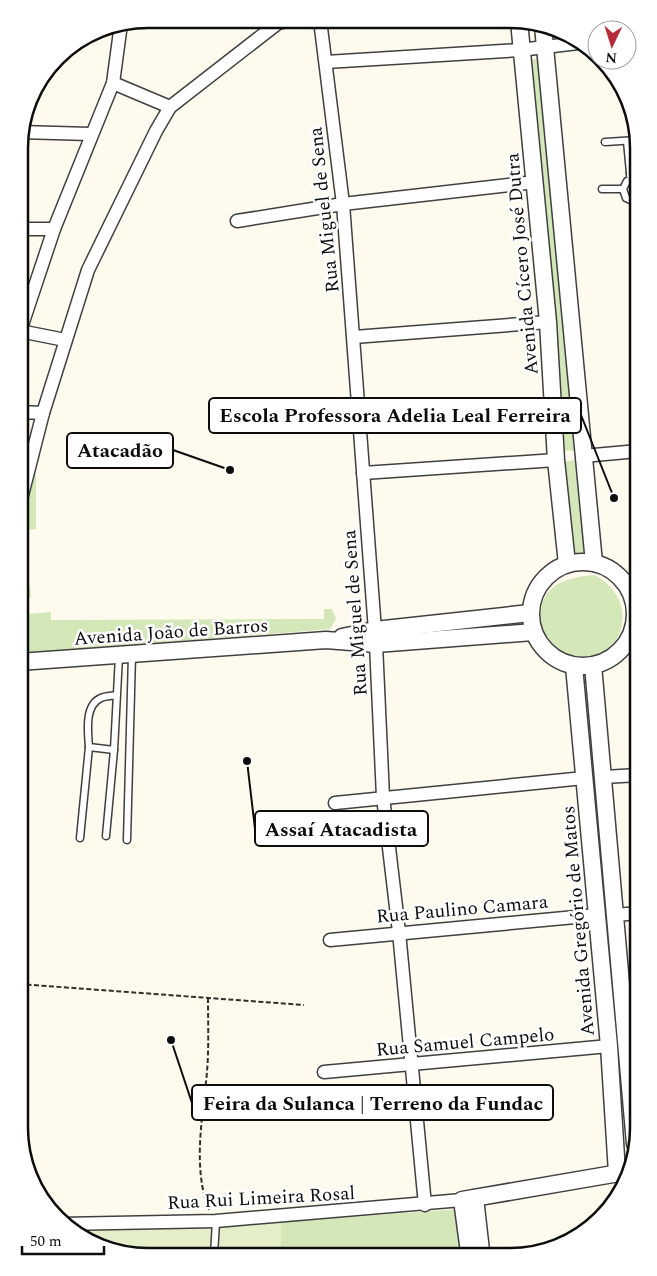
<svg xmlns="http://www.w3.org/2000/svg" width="657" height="1276" viewBox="0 0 657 1276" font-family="Spectral,serif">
	<rect width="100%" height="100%" fill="#fefaed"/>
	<!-- green -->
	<g fill="#d4e7b8">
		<path d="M 543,58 L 577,450 L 563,451 L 528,60 Z"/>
		<path d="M 579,459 L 588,558 L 572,559 L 564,462 Z"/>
		<path d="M 32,468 L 36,469 L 36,529 L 21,530 L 22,586 L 30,586 L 31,597 L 19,601 L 19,513 Z"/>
		<path d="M 595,575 C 651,607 612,678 564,656 C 553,651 546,642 543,630 C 533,591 559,577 595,575 Z"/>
		<path d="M 324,609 L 332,609 L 336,619 L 330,629 L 33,653 L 26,652 L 19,644 L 21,622 L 29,614 L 51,612 L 51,620 L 324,619 Z"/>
		<path d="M 461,1209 L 467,1252 L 281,1254 L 281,1222 Z"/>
	</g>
	<!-- pitch -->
	<path fill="#e4efca" d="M 281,1222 L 281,1254 L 131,1256 L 75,1231 Z"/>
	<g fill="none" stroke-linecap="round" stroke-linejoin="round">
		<defs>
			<g id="service">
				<path d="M 627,141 L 630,173"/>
				<path d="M 605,142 L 637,140"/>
				<path d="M 630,176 L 630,173 L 638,167"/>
				<path d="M 602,189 L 623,189"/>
				<path d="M 638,199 L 633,201 L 626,198 L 623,189 L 627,181 L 638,181"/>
				<path d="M 117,695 C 112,696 105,696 101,698 C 84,705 88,733 89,747 L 114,750 L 119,656"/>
				<path d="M 106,836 L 114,750"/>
				<path d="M 80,838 L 89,747"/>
				<path d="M 127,840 L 132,655"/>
				<path d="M 214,1255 L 216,1221"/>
			</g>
			<g id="minor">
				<path d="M 320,20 L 343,204 L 376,644 L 383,797 L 399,932 L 425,1205"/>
				<path d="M 326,62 L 520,50 L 578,43"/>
				<path d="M 113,83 L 170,107"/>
				<path d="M 20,132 L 90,134"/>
				<path d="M 237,221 L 343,204 L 535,182"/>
				<path d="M 20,229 L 54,229"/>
				<path d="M 20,331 L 54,229 L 113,83 L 121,24"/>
				<path d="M 20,331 L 65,340"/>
				<path d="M 354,337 L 548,322"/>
				<path d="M 20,412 L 43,413"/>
				<path d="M 583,456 L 638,451"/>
				<path d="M 363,473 L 556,460"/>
				<path d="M 19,507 L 43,413 L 88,270 L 156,131 L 170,107 L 278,23 L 293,20"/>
				<path d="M 604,777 L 638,775"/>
				<path d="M 335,803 L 584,778"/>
				<path d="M 616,915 L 638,913"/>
				<path d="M 330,940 L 597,915"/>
				<path d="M 628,1046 L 638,1044"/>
				<path d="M 324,1072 L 609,1046"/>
				<path d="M 62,1224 L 216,1221 L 462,1200"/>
			</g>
			<g id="tertiary">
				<path d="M 519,21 L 548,322 L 556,460 L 567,564"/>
				<path d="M 543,26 L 594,563"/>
				<circle cx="583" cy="614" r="52"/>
				<path d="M 342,637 L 375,630 L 530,613"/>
				<path d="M 19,662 L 326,640 L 376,644 L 533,632"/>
				<path d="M 593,665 L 635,1144"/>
				<path d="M 574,666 L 609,1046 L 617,1173"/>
				<path d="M 475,1198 L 481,1251"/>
				<path d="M 469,1252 L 462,1200 L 625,1172"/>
			</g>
		</defs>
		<!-- service casing -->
		<use href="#service" stroke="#404040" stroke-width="9"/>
		<!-- minor casing -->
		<use href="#minor" stroke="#404040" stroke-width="15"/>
		<!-- tertiary casing -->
		<use href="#tertiary" stroke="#404040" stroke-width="19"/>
		<!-- path -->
		<g stroke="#2f2f2f" stroke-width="2" stroke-dasharray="5 2.5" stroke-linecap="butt">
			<path d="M 19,984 L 304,1005"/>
			<path d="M 208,998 C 208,1023 209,1048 207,1072 C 203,1117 192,1167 209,1210"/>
		</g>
		<!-- service -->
		<use href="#service" stroke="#fff" stroke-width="6"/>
		<!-- minor -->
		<use href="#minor" stroke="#fff" stroke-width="12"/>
		<!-- tertiary -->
		<use href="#tertiary" stroke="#fff" stroke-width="16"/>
	</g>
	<g text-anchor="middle" stroke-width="5" stroke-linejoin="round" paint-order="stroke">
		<!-- street labels -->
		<g font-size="19" fill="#0d0d0d" stroke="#fff">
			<text transform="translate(323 210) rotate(-96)" y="7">Rua Miguel de Sena</text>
			<text transform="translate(521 264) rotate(-95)" y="7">Avenida Cícero José Dutra</text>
			<text transform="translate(354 613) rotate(-94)" y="7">Rua Miguel de Sena</text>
			<text transform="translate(171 631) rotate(-4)" y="7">Avenida João de Barros</text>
			<text transform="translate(462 908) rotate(-5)" y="7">Rua Paulino Camara</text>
			<text transform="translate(577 921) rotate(-95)" y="7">Avenida Gregório de Matos</text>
			<text transform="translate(465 1041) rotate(-5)" y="7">Rua Samuel Campelo</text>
			<text transform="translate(261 1197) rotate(-3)" y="7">Rua Rui Limeira Rosal</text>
		</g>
	</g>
	<!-- crop -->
	<path d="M0 0H657V1276H0ZM148 28H510A120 120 0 0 1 630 148V1128A120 120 0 0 1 510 1248H148A120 120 0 0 1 28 1128V148A120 120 0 0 1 148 28Z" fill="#fff" fill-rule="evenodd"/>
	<path fill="none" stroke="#0d0d0d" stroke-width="2.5" d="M148 28H510A120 120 0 0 1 630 148V1128A120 120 0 0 1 510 1248H148A120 120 0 0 1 28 1128V148A120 120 0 0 1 148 28Z"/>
	<!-- callouts -->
	<path fill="none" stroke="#0d0d0d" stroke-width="2" d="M614 498L581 415M230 470L173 450M247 761L255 829M171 1040L192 1103"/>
	<g fill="#0d0d0d" stroke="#fff" stroke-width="2">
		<circle cx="614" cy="498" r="5"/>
		<circle cx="230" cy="470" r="5"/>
		<circle cx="247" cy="761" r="5"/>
		<circle cx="171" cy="1040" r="5"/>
	</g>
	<g fill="#fff" stroke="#0d0d0d" stroke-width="2">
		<rect x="209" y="398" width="372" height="35" rx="5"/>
		<rect x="67" y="433" width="106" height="35" rx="5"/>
		<rect x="255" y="811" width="173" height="35" rx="5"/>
		<rect x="192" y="1085" width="361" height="35" rx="5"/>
	</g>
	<g font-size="20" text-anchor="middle" font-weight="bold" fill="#0d0d0d">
		<text x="395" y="422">Escola Professora Adelia Leal Ferreira</text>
		<text x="120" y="457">Atacadão</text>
		<text x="341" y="836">Assaí Atacadista</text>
		<text x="373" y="1110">Feira da Sulanca | Terreno da Fundac</text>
	</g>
	<!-- north arrow -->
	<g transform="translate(612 45) rotate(184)"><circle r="24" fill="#ffffff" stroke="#9e9e9e"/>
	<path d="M0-4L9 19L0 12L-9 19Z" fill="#b82a3a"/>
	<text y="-8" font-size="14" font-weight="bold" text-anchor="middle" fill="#0d0d0d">N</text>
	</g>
	<!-- scale -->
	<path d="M22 1246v8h82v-8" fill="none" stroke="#0d0d0d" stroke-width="2.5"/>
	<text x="30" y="1246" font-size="15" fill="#0d0d0d" stroke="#ffffff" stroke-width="4" paint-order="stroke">50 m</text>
</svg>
